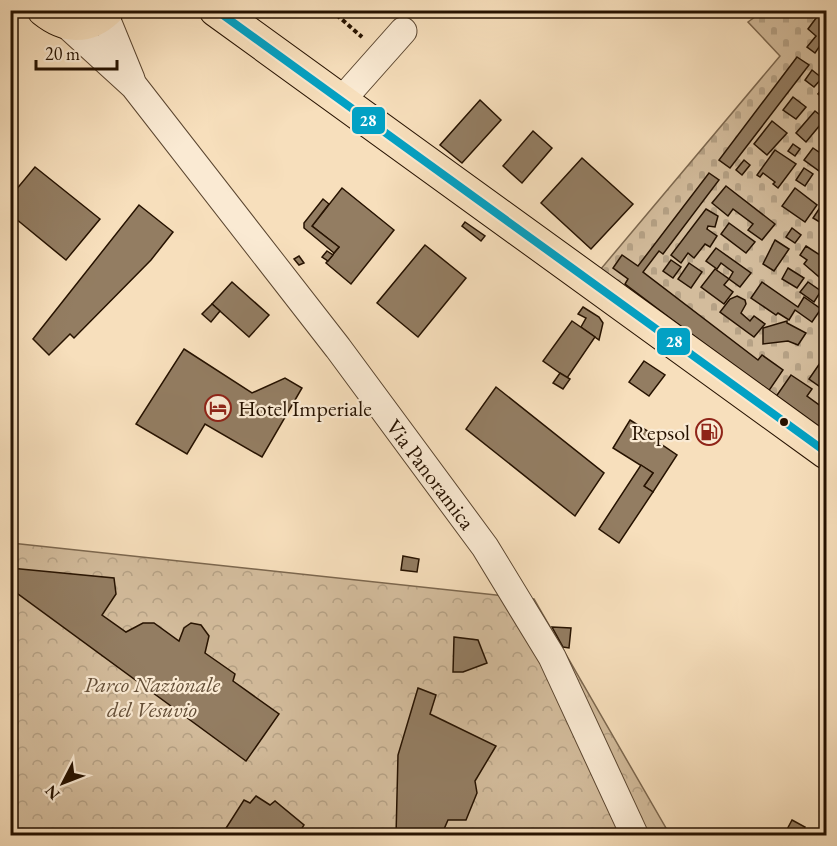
<svg xmlns="http://www.w3.org/2000/svg" width="837" height="846" viewBox="0 0 837 846" font-family="'EB Garamond',serif">
	<defs>
		<pattern id="cemetery-stones" width="16" height="16" patternUnits="userSpaceOnUse" patternTransform="scale(1.5)"><rect width="16" height="16" fill="#d3bc9c"/><path d="M2 7V4a2 2 0 0 1 4 0v3zM10 15v-3a2 2 0 0 1 4 0v3z" fill="#b5a185"/></pattern>
		<pattern id="park-crowns" width="20" height="18" patternUnits="userSpaceOnUse" patternTransform="scale(1.5)"><rect width="20" height="18" fill="#d3bc9c"/><path d="M2 6a3 3 0 1 1 6 0M12 15a3 3 0 1 1 6 0" fill="none" stroke="#b5a185"/></pattern>
	</defs>
	<rect width="100%" height="100%" fill="#f7dfbc"/>
	<filter id="stains"><feTurbulence type="fractalNoise" baseFrequency=".00333" numOctaves="4"/><feColorMatrix values="0 0 0 0 .2 0 0 0 0 .09 0 0 0 0 .02 0 0 0 .5 -.17"/></filter>
	<radialGradient id="worn" r=".72"><stop offset=".6" stop-color="#630" stop-opacity="0"/><stop offset="1" stop-color="#630" stop-opacity=".3"/></radialGradient>
	<!-- cemetery -->
	<path fill="url(#cemetery-stones)" stroke="#7c674e" stroke-width="1.5" d="M 763,11 L 826,11 L 826,432 L 600,270 L 780,56 L 748,22 Z"/>
	<!-- park -->
	<path fill="url(#park-crowns)" stroke="#7c674e" stroke-width="1.5" d="M 11,543 L 534,599 L 670,835 L 11,836 Z"/>
	<!-- building -->
	<g fill="#937d62" stroke="#261200" stroke-width="1.5">
		<path d="M 822,10 L 826,10 L 826,37 L 815,53 L 807,47 L 816,36 L 808,29 Z"/>
		<path d="M 797,57 L 809,65 L 730,168 L 719,160 Z"/>
		<path d="M 812,70 L 822,78 L 814,87 L 805,80 Z"/>
		<path d="M 826,84 L 826,101 L 818,94 Z"/>
		<path d="M 793,97 L 806,107 L 796,119 L 783,110 Z"/>
		<path d="M 480,100 L 501,120 L 462,163 L 440,145 Z"/>
		<path d="M 815,111 L 825,119 L 806,142 L 796,133 Z"/>
		<path d="M 772,121 L 787,133 L 767,155 L 754,144 Z"/>
		<path d="M 533,131 L 552,148 L 522,183 L 503,166 Z"/>
		<path d="M 793,144 L 800,149 L 795,156 L 788,151 Z"/>
		<path d="M 813,148 L 826,157 L 826,176 L 804,160 Z"/>
		<path d="M 775,150 L 796,164 L 778,188 L 773,184 L 775,182 L 763,173 L 760,177 L 757,175 Z"/>
		<path d="M 582,158 L 633,204 L 591,249 L 541,203 Z"/>
		<path d="M 744,160 L 750,165 L 742,175 L 736,170 Z"/>
		<path d="M 35,167 L 100,219 L 66,260 L 10,214 L 10,197 Z"/>
		<path d="M 804,168 L 813,174 L 805,186 L 796,180 Z"/>
		<path d="M 709,173 L 719,180 L 663,254 L 659,251 L 643,272 L 758,360 L 762,355 L 783,370 L 768,392 L 625,284 L 628,279 L 613,268 L 622,255 L 638,266 Z"/>
		<path d="M 726,186 L 775,224 L 762,240 L 748,230 L 753,224 L 733,209 L 728,216 L 712,203 Z"/>
		<path d="M 342,188 L 394,230 L 351,284 L 326,263 L 339,247 L 312,226 Z"/>
		<path d="M 795,188 L 817,205 L 805,222 L 782,206 Z"/>
		<path d="M 323,199 L 329,204 L 312,226 L 339,247 L 334,253 L 304,228 L 304,223 Z"/>
		<path d="M 823,203 L 826,205 L 826,226 L 813,218 Z"/>
		<path d="M 139,205 L 173,232 L 151,260 L 74,338 L 70,334 L 49,355 L 33,339 Z"/>
		<path d="M 706,209 L 718,216 L 715,227 L 708,226 L 707,229 L 717,236 L 710,247 L 705,244 L 694,258 L 688,253 L 681,263 L 671,255 Z"/>
		<path d="M 465,222 L 485,236 L 481,241 L 462,226 Z"/>
		<path d="M 729,223 L 755,242 L 746,253 L 721,234 Z"/>
		<path d="M 792,228 L 801,235 L 795,243 L 786,237 Z"/>
		<path d="M 775,240 L 789,249 L 774,271 L 763,264 Z"/>
		<path d="M 425,245 L 466,278 L 418,337 L 377,303 Z"/>
		<path d="M 806,246 L 826,259 L 826,291 L 823,289 L 826,283 L 804,264 L 807,260 L 800,255 Z"/>
		<path d="M 716,248 L 751,273 L 740,287 L 729,279 L 733,272 L 721,263 L 717,269 L 706,261 Z"/>
		<path d="M 327,251 L 333,255 L 328,261 L 322,257 Z"/>
		<path d="M 299,256 L 304,263 L 299,265 L 294,259 Z"/>
		<path d="M 671,260 L 681,267 L 673,278 L 663,271 Z"/>
		<path d="M 689,263 L 702,272 L 691,288 L 678,279 Z"/>
		<path d="M 788,268 L 804,278 L 797,288 L 782,279 Z"/>
		<path d="M 715,269 L 729,279 L 724,285 L 733,292 L 724,304 L 701,287 Z"/>
		<path d="M 232,282 L 269,315 L 249,337 L 212,304 Z"/>
		<path d="M 762,282 L 798,307 L 804,297 L 821,309 L 812,322 L 795,310 L 789,320 L 778,313 L 776,315 L 751,298 Z"/>
		<path d="M 808,282 L 821,291 L 814,302 L 800,292 Z"/>
		<path d="M 737,296 L 745,300 L 746,304 L 741,313 L 750,321 L 754,316 L 765,324 L 754,337 L 720,312 L 730,299 Z"/>
		<path d="M 212,304 L 220,311 L 211,322 L 202,314 Z"/>
		<path d="M 583,307 L 599,317 L 603,323 L 599,340 L 581,327 L 586,318 L 578,314 Z"/>
		<path d="M 572,321 L 595,337 L 567,378 L 543,361 Z"/>
		<path d="M 787,321 L 787,323 L 806,333 L 798,345 L 788,341 L 763,344 L 763,328 Z"/>
		<path d="M 184,349 L 252,393 L 285,378 L 302,388 L 262,457 L 205,424 L 187,454 L 136,424 Z"/>
		<path d="M 644,361 L 665,375 L 649,396 L 629,382 Z"/>
		<path d="M 820,363 L 826,367 L 826,391 L 809,379 Z"/>
		<path d="M 560,373 L 570,379 L 563,389 L 553,383 Z"/>
		<path d="M 791,375 L 812,389 L 807,396 L 826,410 L 826,432 L 775,398 Z"/>
		<path d="M 496,387 L 604,473 L 575,516 L 466,429 Z"/>
		<path d="M 630,420 L 660,439 L 658,442 L 677,455 L 653,492 L 644,486 L 653,473 L 613,448 Z"/>
		<path d="M 641,465 L 653,473 L 644,486 L 653,492 L 619,543 L 599,529 Z"/>
		<path d="M 403,556 L 419,559 L 417,572 L 401,570 Z"/>
		<path d="M 10,568 L 114,578 L 116,594 L 102,615 L 126,632 L 143,623 L 154,623 L 179,641 L 184,628 L 191,623 L 201,625 L 209,636 L 205,653 L 235,674 L 233,681 L 279,714 L 246,761 L 10,588 Z"/>
		<path d="M 552,627 L 571,628 L 569,648 L 563,647 Z"/>
		<path d="M 454,637 L 478,640 L 487,663 L 463,672 L 453,672 Z"/>
		<path d="M 418,688 L 436,695 L 430,714 L 496,746 L 475,781 L 477,793 L 466,820 L 448,820 L 441,836 L 396,836 L 398,755 Z"/>
		<path d="M 256,796 L 270,805 L 275,801 L 304,825 L 297,836 L 221,836 L 244,800 L 250,803 Z"/>
		<path d="M 792,820 L 805,827 L 800,836 L 784,835 Z"/>
	</g>
	<g fill="none" stroke-linecap="round" stroke-linejoin="round">
		<defs>
			<g id="minor">
				<path d="M 104,13 L 131,79"/>
				<path d="M 65,23 L 134,86 L 338,348 L 485,547 L 552,657 L 635,836"/>
				<path d="M 340,102 L 403,31"/>
			</g>
			<g id="major">
				<path d="M 44,10 C 65,27 87,29 107,10"/>
				<path d="M 216,10 L 826,452"/>
			</g>
		</defs>
		<!-- minor casing -->
		<use href="#minor" stroke="#5a452f" stroke-width="29"/>
		<!-- major casing -->
		<use href="#major" stroke="#261200" stroke-width="35"/>
		<!-- path -->
		<path stroke="#261200" stroke-width="4" stroke-dasharray="4.5 3" stroke-linecap="butt" d="M 331,10 L 362,37"/>
		<!-- minor -->
		<use href="#minor" stroke="#faead3" stroke-width="27"/>
		<!-- major -->
		<use href="#major" stroke="#f7dfbc" stroke-width="33"/>
		<defs>
			<path id="bus-1" d="M 216,10 L 826,452"/>
		</defs>
		<!-- bus-1 casing -->
		<use href="#bus-1" stroke="#faead3" stroke-width="12"/>
		<!-- bus-1 -->
		<use href="#bus-1" stroke="#02a1c4" stroke-width="8"/>
	</g>
	<!-- icons -->
	<defs>
		<symbol id="hotel-ring" viewBox="-11 -11 22 22"><circle r="9.5" fill="#faead3" stroke="#8f2418" stroke-width="1.5"/><path d="M-6-4.5h1.5V1H6V5H4.5V3h-9V5H-6ZM-4 0a1.8 1.8 0 1 1 3.6 0ZM.5 0V-2.5h3Q6-2.5 6 0Z" fill="#8f2418"/></symbol>
		<symbol id="fuel-ring" viewBox="-11 -11 22 22"><circle r="9.5" fill="#faead3" stroke="#8f2418" stroke-width="1.5"/><path d="M-5.5-6h7V0h2V4h1.3V-2.5L3-4.5l.8-.8L6-3V5H2.5V1h-1V6h-7ZM-4.2-4.7v3.2H.2V-4.7Z" fill="#8f2418"/></symbol>
	</defs>
	<g fill-rule="evenodd">
		<use href="#hotel-ring" x="203" y="393" width="30" height="30"/>
		<use href="#fuel-ring" x="694" y="417" width="30" height="30"/>
	</g>
	<!-- markers -->
	<circle fill="#261200" stroke="#faead3" stroke-width="2" cx="784" cy="422" r="5"/>
	<g text-anchor="middle" stroke-width="4.5" stroke-linejoin="round" paint-order="stroke">
		<!-- poi labels -->
		<g font-size="22" fill="#261200" stroke="#faead3" text-anchor="start">
			<text x="238" y="416">Hotel Imperiale</text>
			<text x="690" y="440" text-anchor="end">Repsol</text>
		</g>
		<!-- street labels -->
		<g font-size="22" fill="#261200" stroke="#faead3">
			<text transform="translate(431 474) rotate(53)" y="8">Via Panoramica</text>
		</g>
		<!-- park labels -->
		<g font-size="22" font-style="italic" fill="#634e37" stroke="#faead3">
			<text x="152" y="692">Parco Nazionale<tspan x="152" dy="25">del Vesuvio</tspan></text>
		</g>
	</g>
	<g stroke="#faead3" stroke-width="2">
		<rect x="351" y="106" width="35" height="29" rx="6" fill="#02a1c4"/>
		<rect x="656" y="327" width="35" height="29" rx="6" fill="#02a1c4"/>
	</g>
	<g font-size="16" text-anchor="middle" font-weight="bold" fill="#fff">
		<text x="368" y="126">28</text>
		<text x="674" y="347">28</text>
	</g>
	<!-- margin -->
	<rect width="837" height="846" fill="none" stroke="#f7dfbc" stroke-width="36"/>
	<rect x="12" y="12" width="813" height="822" fill="none" stroke="#261200" stroke-width="3"/>
	<rect x="18" y="18" width="801" height="810" fill="none" stroke="#261200" stroke-width="1.5"/>
	<!-- north arrow -->
	<g transform="translate(63 783) rotate(228)" stroke="#faead3" stroke-width="4.5" paint-order="stroke">
	<path d="M0-4.5L10 22L0 15L-10 22Z" fill="#261200"/>
	<text y="-9" font-size="16" font-weight="bold" text-anchor="middle" fill="#261200">N</text>
	</g>
	<!-- scale -->
	<path d="M36 60v9h81v-9" fill="none" stroke="#261200" stroke-width="3"/>
	<text x="45" y="60" font-size="18" fill="#261200" stroke="#faead3" stroke-width="4.5" paint-order="stroke">20 m</text>
	<rect width="100%" height="100%" filter="url(#stains)"/>
	<rect width="100%" height="100%" fill="url(#worn)"/>
</svg>
